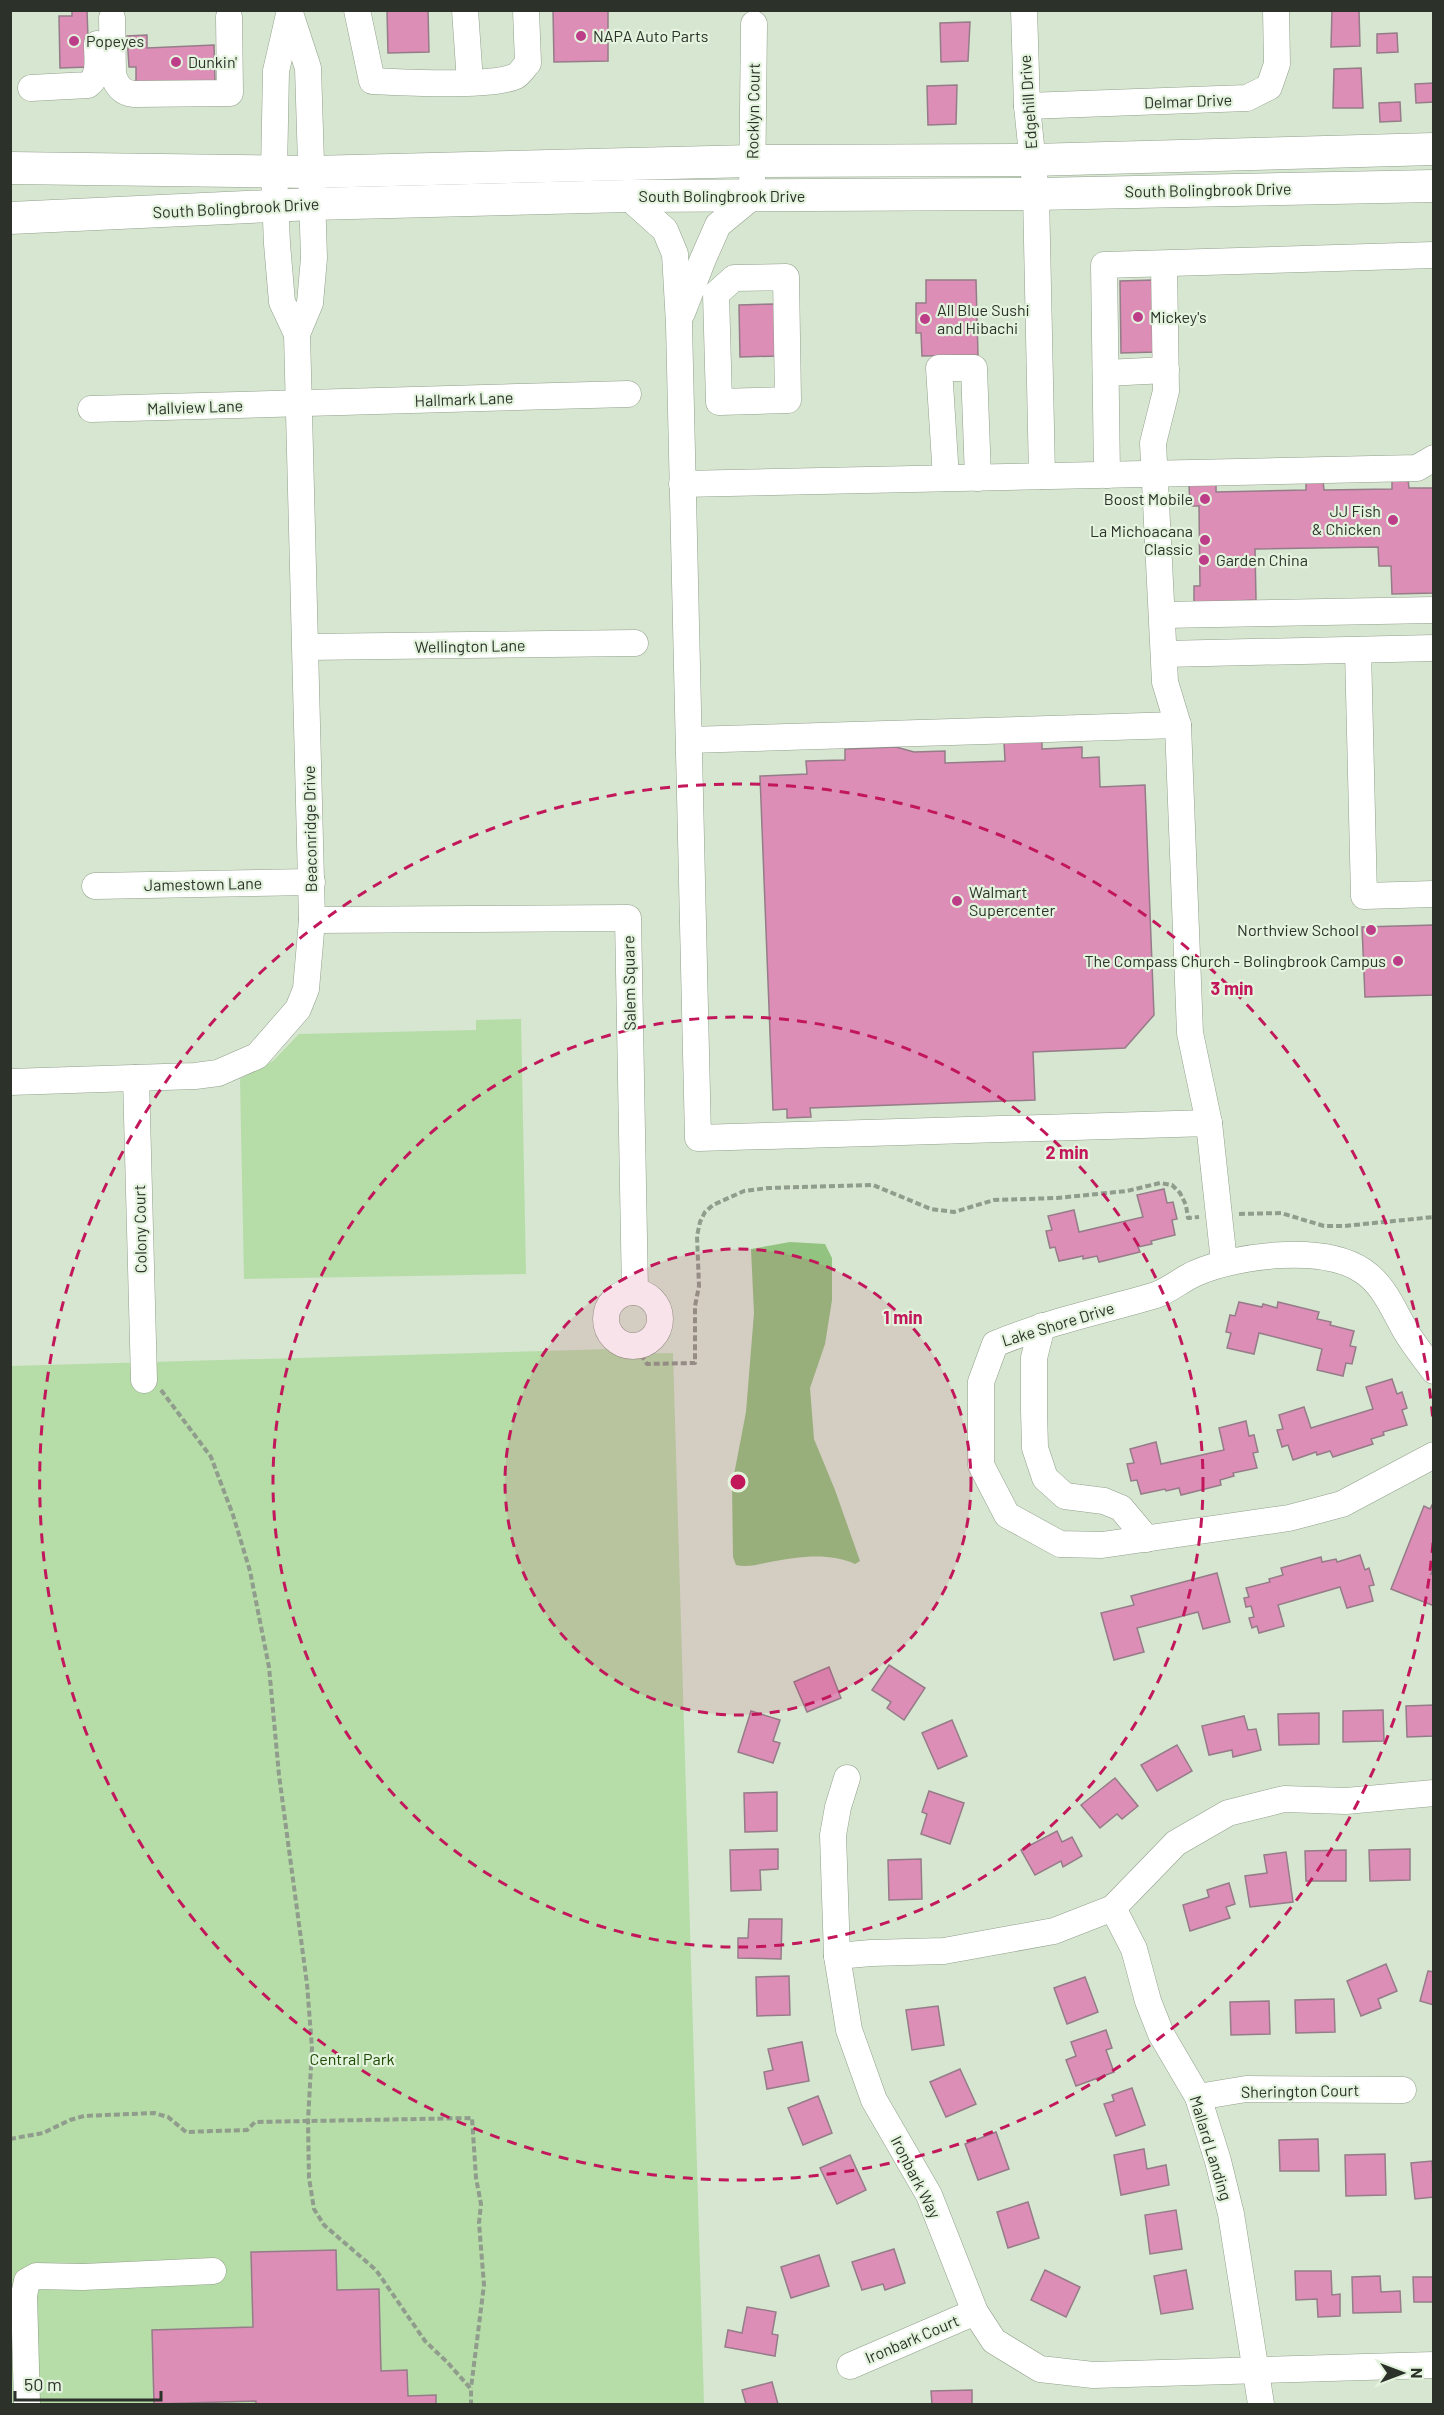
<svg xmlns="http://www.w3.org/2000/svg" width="1444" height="2415" viewBox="0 0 1444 2415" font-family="Barlow,sans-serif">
	<rect width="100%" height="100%" fill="#d6e6d0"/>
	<!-- green -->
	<g fill="#b6dca8">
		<path d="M 521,1019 L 526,1274 L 244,1279 L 240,1079 L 273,1061 L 299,1034 L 476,1030 L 476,1020 Z"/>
		<path d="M 612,1349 L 621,1354 L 673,1353 L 704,2404 L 11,2404 L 11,1366 Z"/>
	</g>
	<!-- water -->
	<path fill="#92c380" d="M 790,1242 L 825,1244 L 832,1258 L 832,1300 L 825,1344 L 810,1388 L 814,1439 L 835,1490 L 860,1561 L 855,1564 C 829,1552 797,1557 770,1562 C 759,1564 747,1568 736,1565 L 733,1557 L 732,1485 L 746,1412 L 754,1313 L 751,1249 Z"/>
	<!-- building -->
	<g fill="#dc8eb6" stroke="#957c88" stroke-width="1.5">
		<path d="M 72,10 L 87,10 L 89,67 L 60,68 L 59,16 L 72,16 Z"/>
		<path d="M 387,10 L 428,10 L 429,52 L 388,53 Z"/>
		<path d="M 553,10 L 608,10 L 608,61 L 554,62 Z"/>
		<path d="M 1332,10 L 1359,10 L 1360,46 L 1331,47 Z"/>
		<path d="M 970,22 L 968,61 L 941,62 L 940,23 Z"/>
		<path d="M 1397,33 L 1398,52 L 1377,53 L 1377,34 Z"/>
		<path d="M 147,35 L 147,48 L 214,45 L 215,82 L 136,84 L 136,67 L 129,67 L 127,36 Z"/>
		<path d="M 1361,68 L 1363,108 L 1333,108 L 1334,69 Z"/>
		<path d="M 1434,83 L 1434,102 L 1416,103 L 1415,84 Z"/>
		<path d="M 957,85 L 956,124 L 928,125 L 927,86 Z"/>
		<path d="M 1400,102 L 1401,121 L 1380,122 L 1379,103 Z"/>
		<path d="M 926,280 L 976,280 L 978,355 L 922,356 L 921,333 L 916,333 L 916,303 L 926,303 Z"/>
		<path d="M 1154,280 L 1156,352 L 1121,353 L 1120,281 Z"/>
		<path d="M 775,304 L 776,356 L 740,357 L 739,305 Z"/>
		<path d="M 1392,479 L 1408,479 L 1409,488 L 1434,488 L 1434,593 L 1392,594 L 1391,566 L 1379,566 L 1378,547 L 1255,549 L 1256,600 L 1194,603 L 1194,586 L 1200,586 L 1199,506 L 1190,506 L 1189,484 L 1216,483 L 1216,492 L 1306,490 L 1306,481 L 1323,481 L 1324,490 L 1392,489 Z"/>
		<path d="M 1042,739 L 1042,749 L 1082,747 L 1082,758 L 1099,757 L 1100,787 L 1145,785 L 1154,1015 L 1125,1048 L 1033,1052 L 1035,1100 L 810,1108 L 811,1117 L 787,1118 L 787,1109 L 773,1110 L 760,776 L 807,774 L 806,761 L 845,760 L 845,749 L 896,747 L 914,752 L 945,751 L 945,763 L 1005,761 L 1004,741 Z"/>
		<path d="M 1434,925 L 1434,995 L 1365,997 L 1362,927 Z"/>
		<path d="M 1164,1189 L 1167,1203 L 1173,1202 L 1177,1219 L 1172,1220 L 1175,1235 L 1151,1241 L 1152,1244 L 1138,1247 L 1140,1252 L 1099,1262 L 1097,1256 L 1083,1259 L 1083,1256 L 1059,1261 L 1055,1247 L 1050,1248 L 1046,1231 L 1052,1230 L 1048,1216 L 1074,1210 L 1079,1232 L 1143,1217 L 1137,1195 Z"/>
		<path d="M 1239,1302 L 1262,1307 L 1263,1304 L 1277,1308 L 1278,1302 L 1319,1312 L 1317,1319 L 1331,1322 L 1330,1325 L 1354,1331 L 1350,1346 L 1356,1347 L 1352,1364 L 1346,1363 L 1343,1376 L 1317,1370 L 1322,1349 L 1259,1333 L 1254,1354 L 1227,1348 L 1231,1333 L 1226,1332 L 1230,1315 L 1235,1316 Z"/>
		<path d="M 1392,1379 L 1397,1394 L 1402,1392 L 1407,1408 L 1402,1410 L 1407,1425 L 1383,1432 L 1384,1435 L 1371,1439 L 1373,1444 L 1333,1457 L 1330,1451 L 1317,1455 L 1316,1452 L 1293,1460 L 1288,1445 L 1282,1447 L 1277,1430 L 1283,1429 L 1279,1415 L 1304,1407 L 1311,1428 L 1373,1409 L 1366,1387 Z"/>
		<path d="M 1246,1421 L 1249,1436 L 1254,1435 L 1258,1452 L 1253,1453 L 1257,1468 L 1233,1473 L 1234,1476 L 1220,1480 L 1221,1485 L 1181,1495 L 1179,1488 L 1166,1491 L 1165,1489 L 1141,1494 L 1137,1480 L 1131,1481 L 1127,1464 L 1134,1463 L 1130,1449 L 1156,1442 L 1161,1464 L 1224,1450 L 1219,1428 Z"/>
		<path d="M 1434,1501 L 1434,1568 L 1431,1574 L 1434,1574 L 1434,1606 L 1391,1589 L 1424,1506 L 1430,1509 Z"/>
		<path d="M 1360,1555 L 1365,1570 L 1369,1568 L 1374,1585 L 1369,1586 L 1373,1601 L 1347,1608 L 1340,1587 L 1278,1605 L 1284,1626 L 1259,1633 L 1257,1626 L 1252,1628 L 1249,1618 L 1254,1617 L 1251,1606 L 1246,1607 L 1244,1598 L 1249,1597 L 1246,1588 L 1270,1582 L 1269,1579 L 1283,1575 L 1281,1568 L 1321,1557 L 1322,1562 L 1336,1559 L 1337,1562 Z"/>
		<path d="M 1217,1573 L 1230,1622 L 1203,1629 L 1198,1612 L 1137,1628 L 1144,1652 L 1114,1660 L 1101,1613 L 1134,1605 L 1131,1596 Z"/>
		<path d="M 889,1665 L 925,1688 L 904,1720 L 887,1708 L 891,1702 L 872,1690 Z"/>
		<path d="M 829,1667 L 841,1698 L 807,1712 L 794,1682 Z"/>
		<path d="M 1434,1705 L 1434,1736 L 1407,1737 L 1406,1706 Z"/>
		<path d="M 1383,1710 L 1384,1741 L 1343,1742 L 1343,1711 Z"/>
		<path d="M 751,1711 L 780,1720 L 773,1741 L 780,1743 L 773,1763 L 738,1752 Z"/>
		<path d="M 1319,1713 L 1319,1744 L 1279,1745 L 1278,1714 Z"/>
		<path d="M 1244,1716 L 1248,1730 L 1256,1729 L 1261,1750 L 1233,1757 L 1232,1750 L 1209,1755 L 1202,1726 Z"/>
		<path d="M 952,1720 L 967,1756 L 938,1769 L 922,1733 Z"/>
		<path d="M 1177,1745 L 1192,1771 L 1157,1791 L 1141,1765 Z"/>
		<path d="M 1115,1778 L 1138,1806 L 1122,1819 L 1117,1814 L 1100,1828 L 1081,1805 Z"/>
		<path d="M 929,1791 L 964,1803 L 950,1844 L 921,1834 L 927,1814 L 922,1812 Z"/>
		<path d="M 777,1792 L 777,1831 L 745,1832 L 744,1793 Z"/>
		<path d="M 1057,1831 L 1062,1842 L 1072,1837 L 1082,1856 L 1063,1867 L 1061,1861 L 1035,1875 L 1021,1850 Z"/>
		<path d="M 778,1849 L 778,1869 L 760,1870 L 761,1890 L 731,1891 L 730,1850 Z"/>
		<path d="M 1410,1849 L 1410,1880 L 1370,1881 L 1369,1850 Z"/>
		<path d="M 1346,1850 L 1346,1881 L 1306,1881 L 1305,1851 Z"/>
		<path d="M 1286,1852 L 1293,1902 L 1250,1907 L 1245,1876 L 1267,1873 L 1264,1855 Z"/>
		<path d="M 921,1859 L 922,1899 L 889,1900 L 888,1860 Z"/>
		<path d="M 1229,1883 L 1235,1904 L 1226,1907 L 1230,1918 L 1190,1931 L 1183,1905 L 1209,1897 L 1207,1890 Z"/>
		<path d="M 749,1919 L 782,1919 L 781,1959 L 738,1958 L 738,1938 L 748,1938 Z"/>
		<path d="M 1386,1964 L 1397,1991 L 1378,1999 L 1381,2008 L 1361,2016 L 1347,1981 Z"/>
		<path d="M 1428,1971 L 1434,1972 L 1434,2005 L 1420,2001 Z"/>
		<path d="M 789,1976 L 790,2015 L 757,2016 L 756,1977 Z"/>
		<path d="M 1085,1977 L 1098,2012 L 1067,2024 L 1054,1988 Z"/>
		<path d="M 1334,1999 L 1335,2032 L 1296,2033 L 1295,2000 Z"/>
		<path d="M 1269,2001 L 1270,2034 L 1231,2035 L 1230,2002 Z"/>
		<path d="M 938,2006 L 944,2045 L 912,2050 L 906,2010 Z"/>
		<path d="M 1106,2030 L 1112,2048 L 1106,2050 L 1114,2072 L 1076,2086 L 1066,2060 L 1076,2056 L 1071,2042 Z"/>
		<path d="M 802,2042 L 809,2081 L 767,2089 L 764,2072 L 773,2070 L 768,2049 Z"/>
		<path d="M 960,2069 L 976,2104 L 946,2117 L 930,2082 Z"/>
		<path d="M 1132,2088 L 1145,2125 L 1116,2136 L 1104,2104 L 1114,2101 L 1112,2095 Z"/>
		<path d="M 818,2096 L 832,2133 L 803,2145 L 788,2108 Z"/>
		<path d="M 996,2132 L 1009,2169 L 978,2180 L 965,2144 Z"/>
		<path d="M 1318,2139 L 1319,2171 L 1280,2171 L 1279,2140 Z"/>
		<path d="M 1144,2149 L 1147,2169 L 1166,2165 L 1169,2185 L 1121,2195 L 1114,2155 Z"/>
		<path d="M 1385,2154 L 1386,2195 L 1346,2196 L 1345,2155 Z"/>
		<path d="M 850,2155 L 866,2190 L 837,2204 L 820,2168 Z"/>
		<path d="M 1432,2161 L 1434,2197 L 1415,2199 L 1411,2163 Z"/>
		<path d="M 1028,2202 L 1039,2238 L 1008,2248 L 997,2212 Z"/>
		<path d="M 1176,2210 L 1182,2249 L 1150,2254 L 1145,2215 Z"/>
		<path d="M 894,2249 L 905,2283 L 885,2290 L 883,2284 L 862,2290 L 852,2262 Z"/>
		<path d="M 336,2250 L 337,2290 L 379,2289 L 381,2371 L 407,2370 L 408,2396 L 436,2395 L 436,2404 L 256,2404 L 256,2401 L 154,2404 L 152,2330 L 253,2327 L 251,2252 Z"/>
		<path d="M 819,2255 L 829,2286 L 791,2298 L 781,2267 Z"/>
		<path d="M 1045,2270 L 1080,2287 L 1066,2317 L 1031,2300 Z"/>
		<path d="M 1186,2270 L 1193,2309 L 1161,2314 L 1154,2276 Z"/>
		<path d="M 1295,2271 L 1331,2271 L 1332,2295 L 1340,2294 L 1340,2316 L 1318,2317 L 1317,2299 L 1296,2300 Z"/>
		<path d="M 1380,2276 L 1381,2292 L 1400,2291 L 1401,2312 L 1353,2313 L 1352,2277 Z"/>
		<path d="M 1413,2277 L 1434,2277 L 1434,2302 L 1414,2302 Z"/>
		<path d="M 747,2307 L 776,2312 L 772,2334 L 778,2335 L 775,2356 L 725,2347 L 728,2330 L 742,2333 Z"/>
		<path d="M 772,2382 L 778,2404 L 746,2404 L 742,2390 Z"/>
		<path d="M 972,2390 L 972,2404 L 932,2404 L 931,2391 Z"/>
	</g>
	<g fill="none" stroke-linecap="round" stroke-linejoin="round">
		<defs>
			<g id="minor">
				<path d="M 357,10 L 372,81 C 403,82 491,88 516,76 C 520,74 524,67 528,63 L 526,10"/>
				<path d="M 465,10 L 470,82"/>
				<path d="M 1024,10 L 1027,106 L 1036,194 L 1042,476"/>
				<path d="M 291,16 L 308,68 L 314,258 L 310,303 L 297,334"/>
				<path d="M 112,18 L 113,75 C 117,86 122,93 134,94 L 230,93 L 229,17"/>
				<path d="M 31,88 L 88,85 C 101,75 97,59 97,44"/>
				<path d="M 1027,106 L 1247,98 L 1269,87 L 1277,64 L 1276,10"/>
				<path d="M 627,196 L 665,230 L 675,254 L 679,324 L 698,1138 L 1209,1123 L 1224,1262"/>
				<path d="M 1164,264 L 1166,391 L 1153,443 L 1165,682 L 1178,725 L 1190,1033 L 1209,1123"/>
				<path d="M 786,277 L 788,400 L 719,402 L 716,294 L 734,278 Z"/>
				<path d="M 682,313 L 703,259 L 718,225 L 752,197 L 754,24"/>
				<path d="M 1106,373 L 1166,370"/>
				<path d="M 91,409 L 628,394"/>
				<path d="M 1107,475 L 1104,265 L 1434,255"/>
				<path d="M 946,478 L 939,368 L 974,368 L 978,478"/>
				<path d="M 682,484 L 1417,468 L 1434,458"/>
				<path d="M 1162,615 L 1434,610"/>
				<path d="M 306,647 L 635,643"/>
				<path d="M 1358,650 L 1364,896 L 1434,894"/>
				<path d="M 1164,654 L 1434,648"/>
				<path d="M 689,740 L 1178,725"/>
				<path d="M 95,886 L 312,882"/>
				<path d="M 312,920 L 628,918 L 635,1292"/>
				<path d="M 136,1078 L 144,1380"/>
				<path d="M 10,1082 L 195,1076 L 218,1073 L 257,1056 L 298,1009 L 306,989 L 312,920 L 297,334 L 282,302 L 277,244 L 274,172 L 276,71 L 290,10"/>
				<circle cx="633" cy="1319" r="27"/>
				<path d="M 1042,1326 L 1034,1358 L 1034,1410 L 1035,1448 L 1045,1478 L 1065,1496 L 1104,1501 L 1121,1508 L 1147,1539"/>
				<path d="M 1434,1371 C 1424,1357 1413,1344 1405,1330 C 1393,1309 1384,1285 1363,1271 C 1323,1244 1238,1255 1196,1273 C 1182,1279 1170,1290 1156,1295 C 1102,1311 1047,1322 995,1344 L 981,1382 L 981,1465 L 1007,1515 L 1060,1544 L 1102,1545 L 1289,1518 L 1342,1504 L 1434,1455"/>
				<path d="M 847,1778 L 838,1807 L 833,1835 L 837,1956 L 849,2030 L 874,2100 L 929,2195 L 975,2312 L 994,2341 L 1040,2369 L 1093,2375 L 1434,2365"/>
				<path d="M 1113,1908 L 1134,1949 L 1148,2001 L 1161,2034 L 1198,2097 L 1218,2161 L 1231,2214 L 1261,2404"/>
				<path d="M 837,1956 L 871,1953 L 944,1951 L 1054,1931 L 1113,1908 L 1176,1843 L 1228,1813 L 1284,1799 L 1346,1801 L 1434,1793"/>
				<path d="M 1198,2097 L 1246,2089 L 1403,2090"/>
				<path d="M 850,2366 L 975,2312"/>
				<path d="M 27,2404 L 24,2295 L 27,2281 L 36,2276 L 83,2277 L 213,2271"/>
			</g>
			<g id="major">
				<path d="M 10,168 L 312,172 L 752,161 L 1032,160 L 1434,149"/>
				<path d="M 10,218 L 313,204 L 627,196 L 1036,194 L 1434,186"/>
			</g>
		</defs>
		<!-- minor casing -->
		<use href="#minor" stroke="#91a08b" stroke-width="27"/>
		<!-- major casing -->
		<use href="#major" stroke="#91a08b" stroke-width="33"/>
		<!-- path -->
		<g stroke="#909c8c" stroke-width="4" stroke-dasharray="6 3" stroke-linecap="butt">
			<path d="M 1239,1214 L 1281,1213 L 1324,1226 L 1344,1226 L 1434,1217"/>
			<path d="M 636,1347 L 647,1364 L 695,1363 L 695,1306 L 699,1286 L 697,1236 L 700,1222 L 705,1212 L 713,1205 L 744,1191 L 768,1188 L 873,1185 L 931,1209 L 954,1212 L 994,1200 L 1057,1198 L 1127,1191 L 1160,1183 L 1172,1185 L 1180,1193 L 1186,1205 L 1188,1218 L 1199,1217"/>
			<path d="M 161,1390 L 211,1457 L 233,1515 L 250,1571 L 269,1667 L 279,1775 L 307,1984 L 312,2048 L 308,2121 L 309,2178 L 314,2209 L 324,2225 L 376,2270 L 425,2341 L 448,2363 L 471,2389 L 471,2404"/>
			<path d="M 10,2139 L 43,2133 L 70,2120 L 84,2116 L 154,2113 L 168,2117 L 186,2132 L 247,2130 L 255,2122 L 472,2118 L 476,2178 L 481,2204 L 479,2223 L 484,2285 L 471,2388"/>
		</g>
		<!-- minor -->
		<use href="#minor" stroke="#fff" stroke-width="26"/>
		<!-- major -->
		<use href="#major" stroke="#fff" stroke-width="32"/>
	</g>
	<!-- distance rings -->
	<circle cx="738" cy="1482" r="233" fill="#c2185b" fill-opacity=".12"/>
	<g fill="none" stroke="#c2185b" stroke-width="3" stroke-dasharray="10 8">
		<circle cx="738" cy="1482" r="233"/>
		<circle cx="738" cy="1482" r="465"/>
		<path d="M1433 1543A698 698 0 1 1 1433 1421"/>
	</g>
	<!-- markers -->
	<g fill="#bd3d89" stroke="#e3f3dd" stroke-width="2">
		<circle cx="581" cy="36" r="6"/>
		<circle cx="74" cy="41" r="6"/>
		<circle cx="176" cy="62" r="6"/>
		<circle cx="1138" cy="317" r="6"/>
		<circle cx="925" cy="319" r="6"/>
		<circle cx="1205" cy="499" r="6"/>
		<circle cx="1393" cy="520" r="6"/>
		<circle cx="1205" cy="540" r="6"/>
		<circle cx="1204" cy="560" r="6"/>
		<circle cx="957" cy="901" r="6"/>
		<circle cx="1371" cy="930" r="6"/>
		<circle cx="1398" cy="961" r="6"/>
	</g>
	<g text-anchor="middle" stroke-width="4.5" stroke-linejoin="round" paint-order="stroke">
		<!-- poi labels -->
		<g font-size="16" fill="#2c322a" stroke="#e3f3dd" text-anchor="start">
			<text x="593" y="42">NAPA Auto Parts</text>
			<text x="86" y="47">Popeyes</text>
			<text x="188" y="68">Dunkin'</text>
			<text x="937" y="316">All Blue Sushi<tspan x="937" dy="18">and Hibachi</tspan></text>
			<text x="1150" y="323">Mickey's</text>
			<text x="1193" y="505" text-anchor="end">Boost Mobile</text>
			<text x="1381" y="517" text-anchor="end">JJ Fish<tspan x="1381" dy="18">&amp; Chicken</tspan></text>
			<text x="1193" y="537" text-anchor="end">La Michoacana<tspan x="1193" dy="18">Classic</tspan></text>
			<text x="1216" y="566">Garden China</text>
			<text x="969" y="898">Walmart<tspan x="969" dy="18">Supercenter</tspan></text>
			<text x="1359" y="936" text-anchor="end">Northview School</text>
			<text x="1386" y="967" text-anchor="end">The Compass Church - Bolingbrook Campus</text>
		</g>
		<!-- street labels -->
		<g font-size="16" fill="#2c322a" stroke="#e3f3dd">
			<text transform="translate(1188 101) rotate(-2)" y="6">Delmar Drive</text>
			<text transform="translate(1028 102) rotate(-94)" y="6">Edgehill Drive</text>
			<text transform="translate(753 111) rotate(-89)" y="6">Rocklyn Court</text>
			<text transform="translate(1208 190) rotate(-1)" y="6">South Bolingbrook Drive</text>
			<text x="722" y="202">South Bolingbrook Drive</text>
			<text transform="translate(236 208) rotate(-3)" y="6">South Bolingbrook Drive</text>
			<text transform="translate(464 399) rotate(-2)" y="6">Hallmark Lane</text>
			<text transform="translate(195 407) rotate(-2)" y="6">Mallview Lane</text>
			<text transform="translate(470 646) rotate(-1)" y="6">Wellington Lane</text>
			<text transform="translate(310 829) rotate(-91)" y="6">Beaconridge Drive</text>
			<text transform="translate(203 884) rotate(-1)" y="6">Jamestown Lane</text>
			<text transform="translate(629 983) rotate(-91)" y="6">Salem Square</text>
			<text transform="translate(140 1229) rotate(-91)" y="6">Colony Court</text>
			<text transform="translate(1058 1324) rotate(-17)" y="6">Lake Shore Drive</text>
			<text transform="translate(1300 2091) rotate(-1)" y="6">Sherington Court</text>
			<text transform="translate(1211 2148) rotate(73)" y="6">Mallard Landing</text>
			<text transform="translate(916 2177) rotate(63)" y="6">Ironbark Way</text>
			<text transform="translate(912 2339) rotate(-23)" y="6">Ironbark Court</text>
		</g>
		<!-- park labels -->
		<g font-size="16" fill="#1c4901" stroke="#e3f3dd">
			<text x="352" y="2065">Central Park</text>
		</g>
	</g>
	<circle cx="738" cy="1482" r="9" fill="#c2185b" stroke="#e3f3dd" stroke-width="3"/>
	<g font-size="18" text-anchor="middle" font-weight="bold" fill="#c2185b" stroke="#e3f3dd" stroke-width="4.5" stroke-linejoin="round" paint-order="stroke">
		<text x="1232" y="995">3 min</text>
		<text x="1067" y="1159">2 min</text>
		<text x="903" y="1324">1 min</text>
	</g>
	<!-- border -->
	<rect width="1444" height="2415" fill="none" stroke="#2c322a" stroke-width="24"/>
	<!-- north arrow -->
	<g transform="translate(1402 2373) rotate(90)" stroke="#e3f3dd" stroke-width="4.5" paint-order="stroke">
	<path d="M0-4.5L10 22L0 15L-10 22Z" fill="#2c322a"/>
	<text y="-9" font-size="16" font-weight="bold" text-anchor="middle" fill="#2c322a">N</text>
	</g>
	<!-- scale -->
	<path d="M15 2391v9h146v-9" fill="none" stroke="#2c322a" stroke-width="3"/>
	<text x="24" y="2391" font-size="18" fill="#2c322a" stroke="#e3f3dd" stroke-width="4.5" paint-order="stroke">50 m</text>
</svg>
